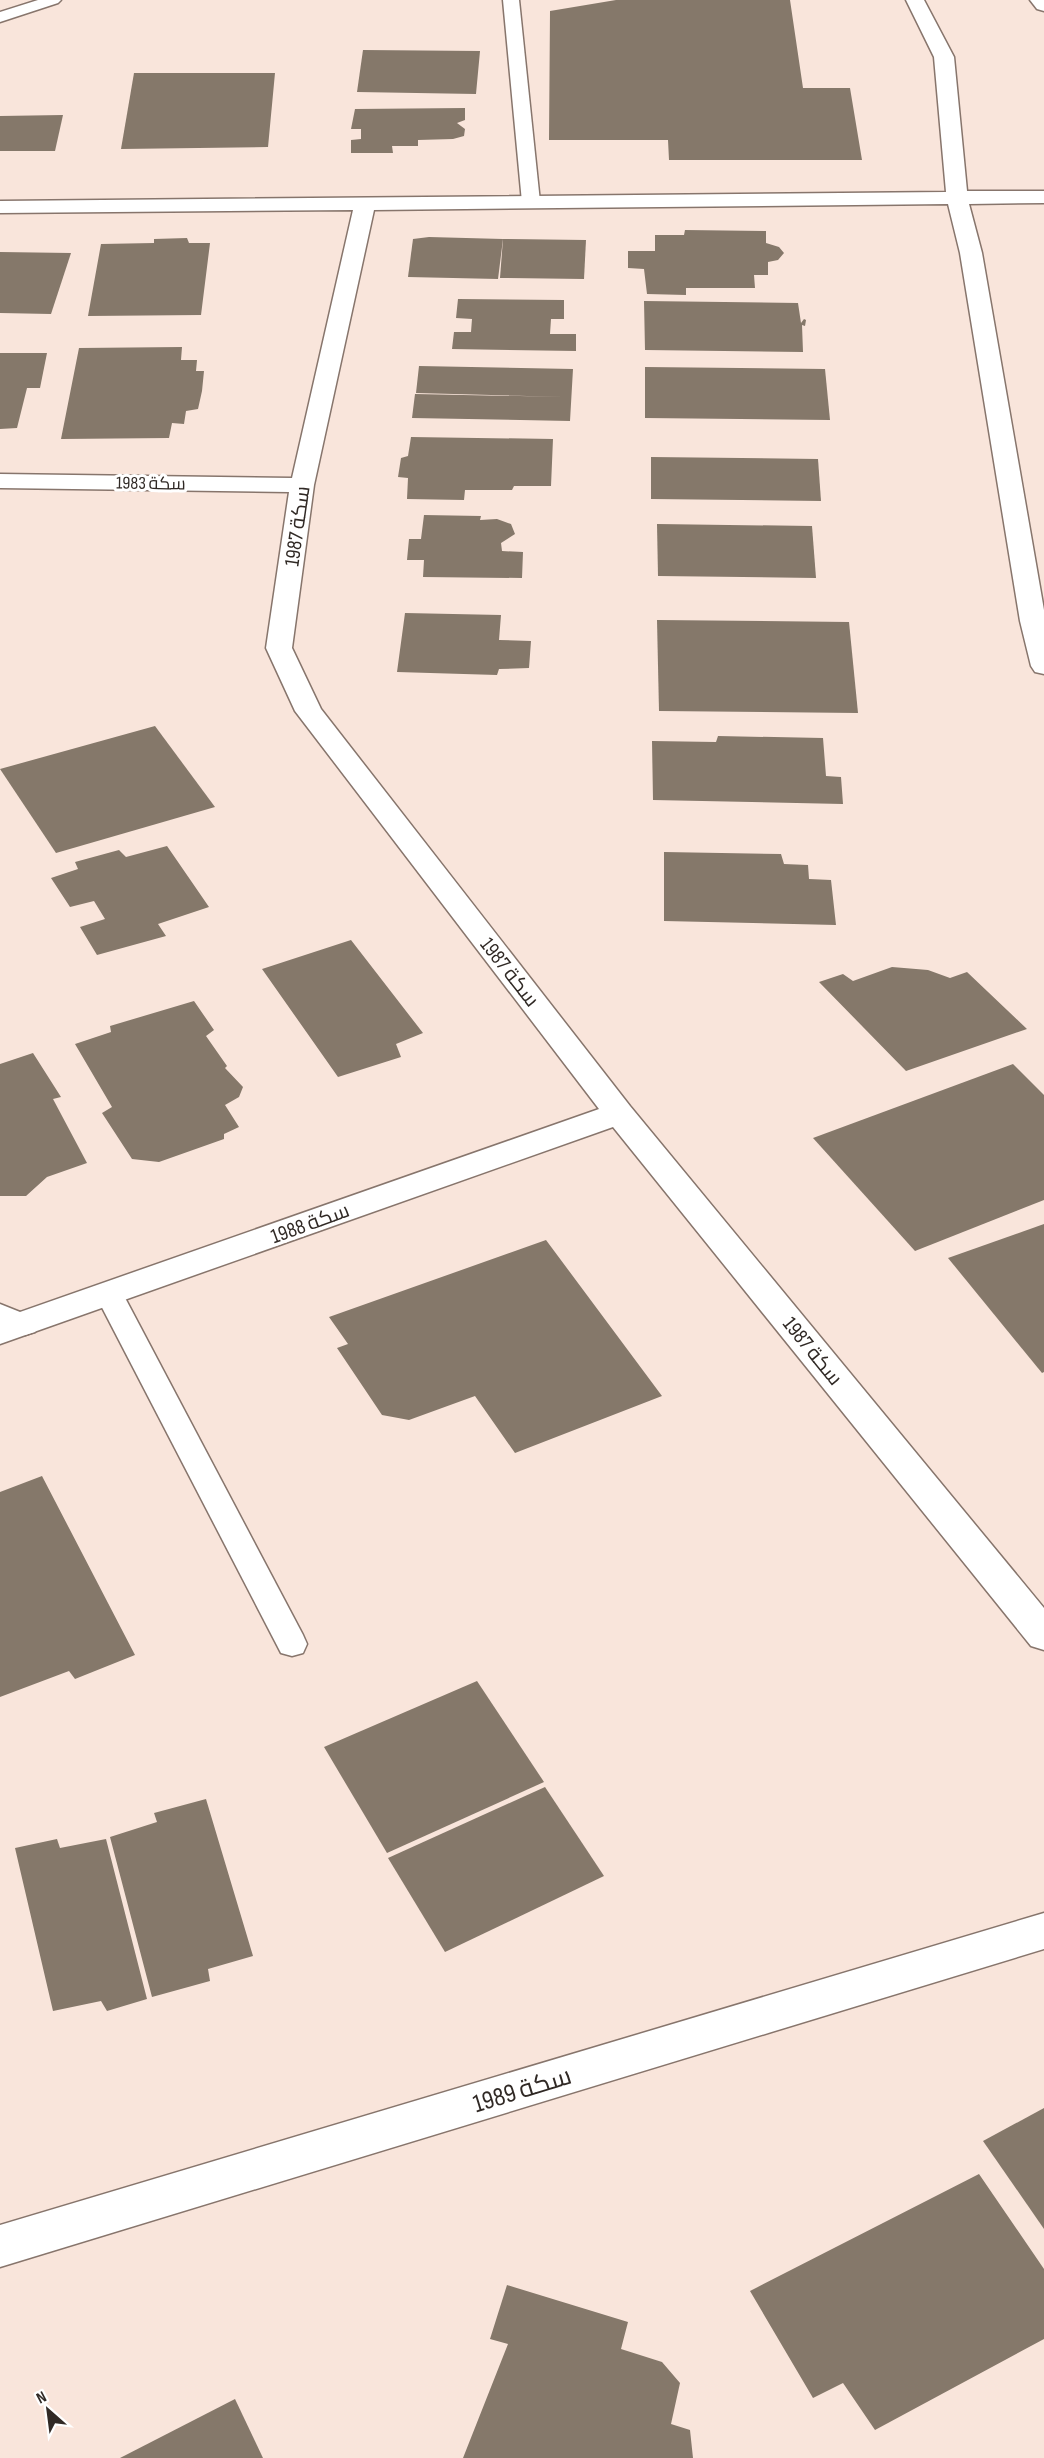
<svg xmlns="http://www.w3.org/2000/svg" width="1044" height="2458" viewBox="0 0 1044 2458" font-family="'Sofia Sans Condensed',Cairo,sans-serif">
	<rect width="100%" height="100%" fill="#f9e5db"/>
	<!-- building -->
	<g fill="#85786a">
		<path d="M 616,0 L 790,0 L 803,88 L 850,88 L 862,160 L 669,160 L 668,140 L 549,140 L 550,11 Z"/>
		<path d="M 363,50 L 480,51 L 476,94 L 357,92 Z"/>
		<path d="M 134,73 L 275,73 L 268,147 L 121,149 Z"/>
		<path d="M 465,108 L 465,120 L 457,123 L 465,129 L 464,136 L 453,139 L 418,140 L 418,146 L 392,146 L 393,153 L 351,153 L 351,140 L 361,139 L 361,129 L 351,129 L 355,109 Z"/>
		<path d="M 63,115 L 55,151 L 0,151 L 0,116 Z"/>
		<path d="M 685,230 L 766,231 L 766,243 L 779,247 L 784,253 L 778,260 L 768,262 L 768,275 L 754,275 L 755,288 L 686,288 L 686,295 L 647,294 L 644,269 L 628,268 L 628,251 L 655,251 L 655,235 L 684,235 Z"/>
		<path d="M 429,237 L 503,239 L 498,279 L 408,277 L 413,239 Z"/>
		<path d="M 187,238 L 189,243 L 210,243 L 201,315 L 88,316 L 101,244 L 154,243 L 154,239 Z"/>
		<path d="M 503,239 L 586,240 L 584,279 L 500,278 Z"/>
		<path d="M 0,252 L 71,253 L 51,314 L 0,313 Z"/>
		<path d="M 458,299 L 564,300 L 564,319 L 551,319 L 550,334 L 576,334 L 576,351 L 452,349 L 454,332 L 471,332 L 472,319 L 456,318 Z"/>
		<path d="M 644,301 L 798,303 L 801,323 L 804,319 L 806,320 L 805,326 L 802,325 L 803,352 L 645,350 Z"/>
		<path d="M 182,347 L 181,360 L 197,360 L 196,371 L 204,371 L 202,391 L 198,409 L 186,411 L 184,424 L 172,423 L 169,438 L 61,439 L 79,348 Z"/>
		<path d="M 0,353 L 47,353 L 40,388 L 27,388 L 17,428 L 0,429 Z"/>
		<path d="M 419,366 L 573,369 L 570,421 L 412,418 L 415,394 L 566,397 L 416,393 Z"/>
		<path d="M 645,367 L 825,369 L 830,420 L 645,418 Z"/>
		<path d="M 411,437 L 553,439 L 551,486 L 514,486 L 512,490 L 465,490 L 464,500 L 407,499 L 408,478 L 398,477 L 401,458 L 408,456 Z"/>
		<path d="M 651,457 L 818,459 L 821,501 L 651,499 Z"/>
		<path d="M 424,515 L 481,516 L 480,520 L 497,519 L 511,524 L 515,534 L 501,543 L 502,551 L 523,552 L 522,578 L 423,577 L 424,560 L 407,560 L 409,539 L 421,539 Z"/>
		<path d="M 657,524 L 812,526 L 816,578 L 658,576 Z"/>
		<path d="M 405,613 L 501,615 L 499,640 L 531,641 L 529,668 L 499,669 L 497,675 L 397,672 Z"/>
		<path d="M 657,620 L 849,622 L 858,713 L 659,711 Z"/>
		<path d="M 155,726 L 215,807 L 56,853 L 0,769 Z"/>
		<path d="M 718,736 L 823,738 L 826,776 L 841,777 L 843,804 L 653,800 L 652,741 L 716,742 Z"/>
		<path d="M 167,846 L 209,907 L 158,924 L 166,936 L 97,955 L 80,927 L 105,919 L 94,901 L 70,907 L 51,878 L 78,869 L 75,862 L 119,850 L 126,857 Z"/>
		<path d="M 664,852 L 781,854 L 784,864 L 808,865 L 809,879 L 831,880 L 836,925 L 664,921 Z"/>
		<path d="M 351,940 L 423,1033 L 396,1044 L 401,1057 L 338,1077 L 262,969 Z"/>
		<path d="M 892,967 L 928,970 L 950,978 L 967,972 L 1027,1029 L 906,1071 L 819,982 L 843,974 L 853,981 Z"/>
		<path d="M 194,1001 L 214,1030 L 206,1036 L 227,1066 L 225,1068 L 243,1087 L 239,1097 L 225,1105 L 239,1127 L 224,1134 L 224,1139 L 159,1162 L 132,1159 L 102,1113 L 112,1107 L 75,1044 L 111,1032 L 110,1026 Z"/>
		<path d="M 33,1053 L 61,1097 L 53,1099 L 87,1163 L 47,1177 L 26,1196 L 0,1196 L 0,1064 Z"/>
		<path d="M 1013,1064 L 1044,1095 L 1044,1200 L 915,1251 L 813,1138 Z"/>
		<path d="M 1044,1224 L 1044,1372 L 1042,1373 L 948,1258 Z"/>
		<path d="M 546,1240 L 662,1396 L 515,1453 L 475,1396 L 409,1420 L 382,1415 L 337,1348 L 348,1344 L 329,1317 Z"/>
		<path d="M 42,1476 L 135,1655 L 75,1679 L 69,1671 L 0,1697 L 0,1492 Z"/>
		<path d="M 477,1681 L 544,1782 L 387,1853 L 324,1747 Z"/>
		<path d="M 545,1787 L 604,1876 L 445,1952 L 388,1858 Z"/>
		<path d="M 206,1799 L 253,1956 L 208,1969 L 210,1981 L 152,1997 L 110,1837 L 157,1822 L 154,1813 Z"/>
		<path d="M 57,1839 L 60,1848 L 106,1839 L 147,1999 L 107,2011 L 101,2001 L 53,2011 L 15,1848 Z"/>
		<path d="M 1044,2108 L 1044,2229 L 983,2141 Z"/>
		<path d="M 979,2174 L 1044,2269 L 1044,2339 L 875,2430 L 843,2383 L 813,2398 L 750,2291 Z"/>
		<path d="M 507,2285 L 628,2322 L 621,2349 L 662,2362 L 680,2383 L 671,2424 L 690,2430 L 693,2458 L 463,2458 L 508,2344 L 490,2339 Z"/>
		<path d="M 235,2399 L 263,2458 L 120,2458 Z"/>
	</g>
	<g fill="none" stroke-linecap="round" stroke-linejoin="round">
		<defs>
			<g id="lane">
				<path d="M 38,0 L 61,0 L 58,3 L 0,22 L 0,12 Z"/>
				<path d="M 503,0 L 519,0 L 540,202 L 537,206 L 525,206 L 522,202 Z"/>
				<path d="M 109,1284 L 119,1287 L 123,1294 L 303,1635 L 307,1644 L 303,1653 L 292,1656 L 281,1653 L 95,1294 L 99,1287 Z"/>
				<path d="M 0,1304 L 35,1318 L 39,1325 L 35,1332 L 25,1335 L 0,1325 Z"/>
			</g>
			<g id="street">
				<path d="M 906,0 L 924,0 L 954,57 L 967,191 L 1044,191 L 1044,203 L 969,204 L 982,253 L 1044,610 L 1044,674 L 1035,672 L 1031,666 L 1020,621 L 960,253 L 948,204 L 374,210 L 314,485 L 292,648 L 321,709 L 630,1106 L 1044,1608 L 1044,1650 L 1031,1646 L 613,1127 L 0,1344 L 0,1319 L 599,1109 L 295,711 L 266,648 L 289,492 L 0,488 L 0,474 L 292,478 L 353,210 L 0,213 L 0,201 L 946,192 L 934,57 Z"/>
				<path d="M 1044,1913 L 1044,1949 L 0,2267 L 0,2225 Z"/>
			</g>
			<path id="secondary" d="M 1030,0 L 1044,0 L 1044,11 L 1037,9 Z"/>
		</defs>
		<!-- lane casing -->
		<use href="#lane" stroke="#87756c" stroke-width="3"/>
		<!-- street casing -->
		<use href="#street" stroke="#87756c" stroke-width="3"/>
		<!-- secondary casing -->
		<use href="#secondary" stroke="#87756c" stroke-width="3"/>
		<!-- lane -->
		<use href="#lane" fill="#fff" fill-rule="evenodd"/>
		<!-- street -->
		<use href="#street" fill="#fff" fill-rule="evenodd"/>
		<!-- secondary -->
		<use href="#secondary" fill="#fff" fill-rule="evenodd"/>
	</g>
	<g text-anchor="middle" stroke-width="6" stroke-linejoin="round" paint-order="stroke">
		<!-- far-street labels -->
		<g font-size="18" fill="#302925" stroke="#fff">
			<text transform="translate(151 483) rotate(1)" y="6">سكة 1983</text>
		</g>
		<!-- street labels -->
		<g font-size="21" fill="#302925" stroke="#fff">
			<text transform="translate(297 526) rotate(-82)" y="7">سكة 1987</text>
			<text transform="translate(510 972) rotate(52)" y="7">سكة 1987</text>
			<text transform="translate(310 1223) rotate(-20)" y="7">سكة 1988</text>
			<text transform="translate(813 1351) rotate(51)" y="7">سكة 1987</text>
		</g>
		<!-- near-street labels -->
		<g font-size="26" fill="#302925" stroke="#fff">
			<text transform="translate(522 2089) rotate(-17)" y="9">سكة 1989</text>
		</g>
	</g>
	<!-- north arrow -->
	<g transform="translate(48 2410) rotate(332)" stroke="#ffffff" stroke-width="4.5" paint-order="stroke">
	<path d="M0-4.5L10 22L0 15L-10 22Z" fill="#302925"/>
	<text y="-9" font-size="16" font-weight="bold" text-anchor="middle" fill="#302925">N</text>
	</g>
</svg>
